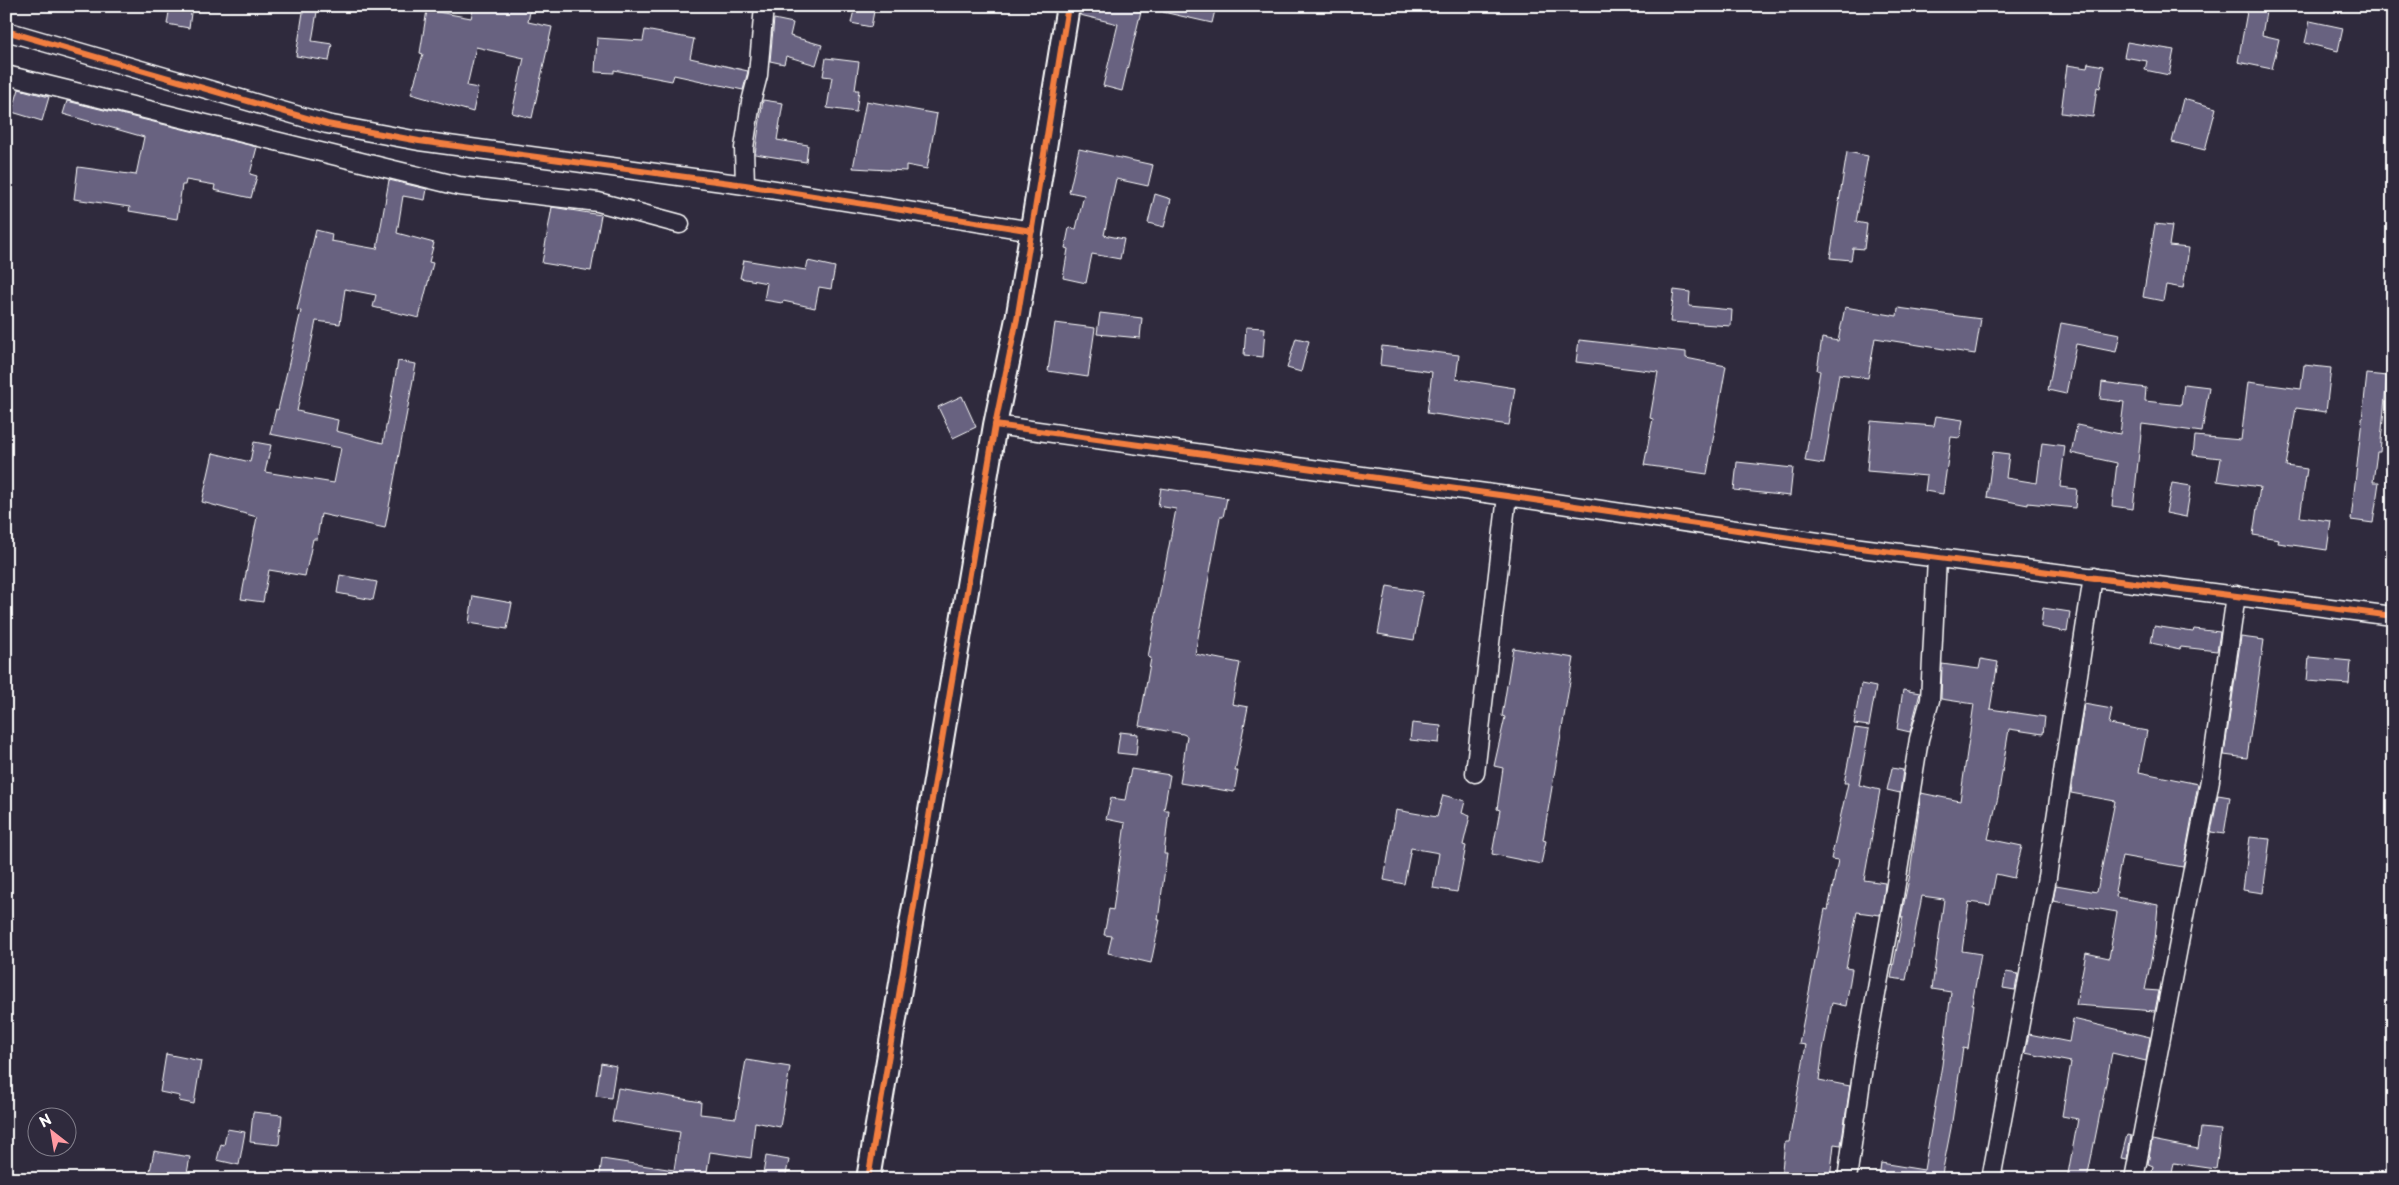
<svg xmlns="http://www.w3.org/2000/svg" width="2399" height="1185" viewBox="0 0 2399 1185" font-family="'Playpen Sans',sans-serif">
	<rect width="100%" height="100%" fill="#2f2a3d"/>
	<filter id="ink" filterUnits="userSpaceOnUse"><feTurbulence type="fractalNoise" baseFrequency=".02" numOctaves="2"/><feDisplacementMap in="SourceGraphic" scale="10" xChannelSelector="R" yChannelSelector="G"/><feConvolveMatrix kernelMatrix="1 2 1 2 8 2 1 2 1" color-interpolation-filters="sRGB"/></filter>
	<g filter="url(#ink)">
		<!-- building -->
		<g fill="#676280" stroke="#fff">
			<path d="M 170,6 L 192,6 L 189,28 L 167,24 Z"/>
			<path d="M 304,6 L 318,6 L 312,41 L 332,44 L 329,61 L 296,56 Z"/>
			<path d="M 474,6 L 531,6 L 528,22 L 552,27 L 532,118 L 512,113 L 524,58 L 476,47 L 467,86 L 478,88 L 473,112 L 411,94 L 423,54 L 420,53 L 427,10 L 471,18 Z"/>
			<path d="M 855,6 L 875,6 L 871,27 L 851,23 Z"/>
			<path d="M 1081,6 L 1120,6 L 1141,11 L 1122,91 L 1103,86 L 1118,24 L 1080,15 Z"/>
			<path d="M 1163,6 L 1216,6 L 1212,23 L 1163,12 Z"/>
			<path d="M 2248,6 L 2267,6 L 2262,35 L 2279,39 L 2272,69 L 2238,62 Z"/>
			<path d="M 774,19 L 793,23 L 790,36 L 822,45 L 816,65 L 786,56 L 784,64 L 770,61 Z"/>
			<path d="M 2310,21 L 2343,28 L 2338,51 L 2305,43 Z"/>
			<path d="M 645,30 L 694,39 L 690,58 L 748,71 L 743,90 L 674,75 L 672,81 L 614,70 L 614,73 L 595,72 L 597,38 L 643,41 Z"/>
			<path d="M 2127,42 L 2174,50 L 2169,75 L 2145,70 L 2147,61 L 2124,57 Z"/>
			<path d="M 826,58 L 859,62 L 855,90 L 859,90 L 856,112 L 827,108 L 832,77 L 823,76 Z"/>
			<path d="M 2088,63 L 2104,66 L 2100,88 L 2097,87 L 2093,117 L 2061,113 L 2067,65 L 2087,68 Z"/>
			<path d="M 19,89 L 49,97 L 42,121 L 12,112 Z"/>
			<path d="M 2183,99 L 2216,108 L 2205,150 L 2172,142 Z"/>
			<path d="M 763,100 L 783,103 L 777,140 L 808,145 L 806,162 L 755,154 Z"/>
			<path d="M 67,101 L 257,147 L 250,174 L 257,176 L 251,198 L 214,190 L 215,185 L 186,180 L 185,185 L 182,185 L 177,219 L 129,211 L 130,207 L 74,199 L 78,167 L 136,175 L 144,137 L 63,114 Z"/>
			<path d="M 866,101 L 937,114 L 927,169 L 906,165 L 906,171 L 853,168 Z"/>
			<path d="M 1079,149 L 1153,165 L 1148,186 L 1116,179 L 1104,235 L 1124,239 L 1120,259 L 1092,254 L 1086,283 L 1063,278 L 1068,249 L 1065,248 L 1069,228 L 1076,229 L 1084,195 L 1069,192 Z"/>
			<path d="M 1847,152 L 1868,156 L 1856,222 L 1867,224 L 1864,249 L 1853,248 L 1851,260 L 1830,258 Z"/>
			<path d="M 389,180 L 427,189 L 425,200 L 403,196 L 397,233 L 434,243 L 429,262 L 433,263 L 419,318 L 373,307 L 376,295 L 345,289 L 340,324 L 316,321 L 297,411 L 338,420 L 336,431 L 383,443 L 398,361 L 416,364 L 385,528 L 321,514 L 317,539 L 313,539 L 305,576 L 269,570 L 263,602 L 241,599 L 257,517 L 202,502 L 213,453 L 250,462 L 254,442 L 271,445 L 265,472 L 334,483 L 341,448 L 270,434 L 276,409 L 278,410 L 301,311 L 297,310 L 316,230 L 332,234 L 331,241 L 377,249 Z"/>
			<path d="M 1155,194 L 1171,199 L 1164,227 L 1148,223 Z"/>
			<path d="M 552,207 L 601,215 L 591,271 L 542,263 Z"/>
			<path d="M 2155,224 L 2172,226 L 2169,246 L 2189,248 L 2183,288 L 2166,285 L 2163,301 L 2143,297 Z"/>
			<path d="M 744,260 L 806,270 L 808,261 L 835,267 L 831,289 L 819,287 L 815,308 L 783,301 L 782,303 L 764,300 L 767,283 L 740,278 Z"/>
			<path d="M 1674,290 L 1690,292 L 1689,306 L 1732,310 L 1731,326 L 1670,322 Z"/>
			<path d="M 1845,307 L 1897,316 L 1898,308 L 1981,319 L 1975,354 L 1875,338 L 1868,378 L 1839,374 L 1824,464 L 1805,461 L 1820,371 L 1817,370 L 1822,338 L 1838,341 Z"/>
			<path d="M 1100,313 L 1142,318 L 1140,338 L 1097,334 Z"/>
			<path d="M 1055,323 L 1095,328 L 1088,377 L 1048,371 Z"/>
			<path d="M 2061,323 L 2120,334 L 2116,352 L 2076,344 L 2066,394 L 2048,390 Z"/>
			<path d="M 1246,327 L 1265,328 L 1263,357 L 1244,355 Z"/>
			<path d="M 1296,338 L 1309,341 L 1301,372 L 1287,368 Z"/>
			<path d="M 1579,340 L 1686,352 L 1686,358 L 1726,366 L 1707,474 L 1644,465 L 1653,419 L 1650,418 L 1658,372 L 1576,362 Z"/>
			<path d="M 1382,346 L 1459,355 L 1456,379 L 1515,388 L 1509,425 L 1427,413 L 1432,372 L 1380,365 Z"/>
			<path d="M 2304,365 L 2331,368 L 2326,412 L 2296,408 L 2286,466 L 2307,469 L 2300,517 L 2331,521 L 2327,550 L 2278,543 L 2279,539 L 2253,535 L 2260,487 L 2217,481 L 2221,458 L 2193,455 L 2195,436 L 2241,440 L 2248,382 L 2301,389 Z"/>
			<path d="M 2367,374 L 2387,376 L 2380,452 L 2377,452 L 2373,482 L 2379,482 L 2373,523 L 2351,520 Z"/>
			<path d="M 2102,382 L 2146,388 L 2145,401 L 2181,405 L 2184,384 L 2209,387 L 2202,432 L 2142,424 L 2133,509 L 2112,506 L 2117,463 L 2071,453 L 2077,425 L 2120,434 L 2124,402 L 2100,399 Z"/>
			<path d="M 962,396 L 976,427 L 953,438 L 938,407 Z"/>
			<path d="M 1936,416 L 1963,420 L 1960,438 L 1951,437 L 1943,494 L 1925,491 L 1927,476 L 1867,471 L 1871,421 L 1934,426 Z"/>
			<path d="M 2042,443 L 2065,446 L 2060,487 L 2077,489 L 2075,508 L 2028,503 L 2028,505 L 1987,497 L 1993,452 L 2009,454 L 2006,478 L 2037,483 Z"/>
			<path d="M 1737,462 L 1793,468 L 1790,496 L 1734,490 Z"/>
			<path d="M 2172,483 L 2191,486 L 2186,517 L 2166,513 Z"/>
			<path d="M 1161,488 L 1227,498 L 1223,517 L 1220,517 L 1195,654 L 1240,663 L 1232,704 L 1248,707 L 1235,771 L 1238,771 L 1234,792 L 1180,783 L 1187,736 L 1183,734 L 1139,726 L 1151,658 L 1148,657 L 1176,509 L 1158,506 Z"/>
			<path d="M 340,575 L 377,582 L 373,600 L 337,593 Z"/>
			<path d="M 1387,586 L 1423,592 L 1414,640 L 1378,634 Z"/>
			<path d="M 473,596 L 512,603 L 507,629 L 469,623 Z"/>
			<path d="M 2043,608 L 2070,612 L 2067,632 L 2041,627 Z"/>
			<path d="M 2154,626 L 2193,632 L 2194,629 L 2220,632 L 2217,651 L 2181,647 L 2180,649 L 2151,643 Z"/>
			<path d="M 2241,637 L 2264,640 L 2247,758 L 2224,755 Z"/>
			<path d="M 1513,648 L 1574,658 L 1543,840 L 1546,841 L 1541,864 L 1492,854 L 1500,810 L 1497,809 L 1503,768 L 1494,766 L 1505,717 L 1502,716 Z"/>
			<path d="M 2309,657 L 2351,661 L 2349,684 L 2307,681 Z"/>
			<path d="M 1981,659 L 1998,662 L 1990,709 L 2045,717 L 2043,734 L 2009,729 L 1998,797 L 1988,839 L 2022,846 L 2014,878 L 1996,874 L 1990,905 L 1969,902 L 1962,951 L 1981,954 L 1972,1004 L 1974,1004 L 1968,1049 L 1963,1048 L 1951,1128 L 1941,1179 L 1879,1179 L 1881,1163 L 1924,1170 L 1942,1065 L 1951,992 L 1932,989 L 1944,899 L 1922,896 L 1906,980 L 1891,978 L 1903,917 L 1901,917 L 1910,874 L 1921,793 L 1960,801 L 1974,704 L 1941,699 L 1942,664 L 1979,669 Z"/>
			<path d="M 1861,684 L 1876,687 L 1869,726 L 1854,724 Z"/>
			<path d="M 1903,690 L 1920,693 L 1910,732 L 1897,729 Z"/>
			<path d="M 2084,704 L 2112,709 L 2109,724 L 2147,731 L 2139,772 L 2198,784 L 2183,867 L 2122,856 L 2115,891 L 2117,892 L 2116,897 L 2158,905 L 2155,940 L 2145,990 L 2159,991 L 2155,1011 L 2076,1005 L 2086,953 L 2109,958 L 2117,912 L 2053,901 L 2056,885 L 2097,892 L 2115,801 L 2071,793 Z"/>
			<path d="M 1412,723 L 1441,726 L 1439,743 L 1410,740 Z"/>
			<path d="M 1855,728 L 1869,730 L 1859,785 L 1880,790 L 1864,880 L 1885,883 L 1884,894 L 1880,915 L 1857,912 L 1846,968 L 1852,969 L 1846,1006 L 1832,1003 L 1823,1050 L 1819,1080 L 1850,1086 L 1841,1145 L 1834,1144 L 1830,1179 L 1781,1179 L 1785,1142 L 1789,1142 L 1806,1045 L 1799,1044 L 1825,909 L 1828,910 L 1838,860 L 1831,859 L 1848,783 L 1844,783 Z"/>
			<path d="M 1120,732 L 1138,734 L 1136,755 L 1117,753 Z"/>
			<path d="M 1892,768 L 1903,770 L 1900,793 L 1887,790 Z"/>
			<path d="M 1131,769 L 1170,775 L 1164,810 L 1169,810 L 1164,854 L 1167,854 L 1158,920 L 1160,920 L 1151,963 L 1108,953 L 1112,936 L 1104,935 L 1109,909 L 1113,910 L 1125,823 L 1106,819 L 1111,798 L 1125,800 Z"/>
			<path d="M 1443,795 L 1465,801 L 1462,813 L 1470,816 L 1463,845 L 1466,846 L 1457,892 L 1433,888 L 1439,853 L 1411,848 L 1404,884 L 1384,880 L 1396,810 L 1437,817 Z"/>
			<path d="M 2218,795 L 2230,797 L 2224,834 L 2211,832 Z"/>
			<path d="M 2250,837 L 2270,839 L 2263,893 L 2243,890 Z"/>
			<path d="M 2006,972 L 2018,974 L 2015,990 L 2003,988 Z"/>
			<path d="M 2073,1019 L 2150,1037 L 2146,1061 L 2112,1053 L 2087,1179 L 2067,1179 L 2078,1119 L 2062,1116 L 2071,1062 L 2025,1053 L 2029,1034 L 2069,1042 Z"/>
			<path d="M 166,1054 L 201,1061 L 194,1104 L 179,1101 L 180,1096 L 160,1092 Z"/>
			<path d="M 746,1060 L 790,1067 L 780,1127 L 755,1122 L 751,1158 L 710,1152 L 706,1179 L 599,1179 L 602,1159 L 674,1170 L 680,1132 L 612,1121 L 618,1088 L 701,1102 L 700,1114 L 736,1118 Z"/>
			<path d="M 601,1063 L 616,1066 L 611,1098 L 596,1096 Z"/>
			<path d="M 253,1112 L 282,1115 L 279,1145 L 250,1142 Z"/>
			<path d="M 2201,1128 L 2221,1130 L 2216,1169 L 2174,1163 L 2171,1179 L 2151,1179 L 2153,1166 L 2148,1164 L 2152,1140 L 2198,1149 Z"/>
			<path d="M 227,1129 L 245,1132 L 239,1165 L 217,1160 L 221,1144 L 224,1145 Z"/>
			<path d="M 2127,1135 L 2131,1136 L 2127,1159 L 2121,1158 Z"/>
			<path d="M 154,1151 L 190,1157 L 186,1179 L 171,1179 L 172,1175 L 150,1171 Z"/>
			<path d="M 766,1156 L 789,1160 L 785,1179 L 766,1179 L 767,1175 L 763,1174 Z"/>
		</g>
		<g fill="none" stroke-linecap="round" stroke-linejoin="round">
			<defs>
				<g id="minor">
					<path d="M 6,31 L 327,124 L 419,141 L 745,185 L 1032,231"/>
					<path d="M 6,75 L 459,186 L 598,202 L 680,224"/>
					<path d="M 745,185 L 744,148 L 751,102 L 758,75 L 764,6"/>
					<path d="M 995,425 L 1507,496 L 1845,546 L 2393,616"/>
					<path d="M 1475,773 L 1507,496"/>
					<path d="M 1847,1179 L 1864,1060 L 1894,896 L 1919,739 L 1930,700 L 1937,558"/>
					<path d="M 1991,1179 L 2047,877 L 2093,577"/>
					<path d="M 2134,1179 L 2210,780 L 2236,595"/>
				</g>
				<path id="tertiary" d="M 868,1179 L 995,425 L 1018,314 L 1068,6"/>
			</defs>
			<!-- minor casing -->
			<use href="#minor" stroke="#fff" stroke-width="21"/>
			<!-- tertiary casing -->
			<use href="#tertiary" stroke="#fff" stroke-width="26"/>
			<!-- minor -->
			<use href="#minor" stroke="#2f2a3d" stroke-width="18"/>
			<!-- tertiary -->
			<use href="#tertiary" stroke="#2f2a3d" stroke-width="22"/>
			<defs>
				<g id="cycleway">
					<path d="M 6,31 L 327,124 L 419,141 L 745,185 L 1032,231"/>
					<path d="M 995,425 L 1507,496 L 1845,546 L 2393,616"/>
					<path d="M 868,1179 L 995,425 L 1018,314 L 1068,6"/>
				</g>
			</defs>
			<!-- cycleway casing -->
			<use href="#cycleway" stroke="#2f2a3d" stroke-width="9"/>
			<!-- cycleway -->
			<use href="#cycleway" stroke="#f27e40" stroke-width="6"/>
		</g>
	</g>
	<!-- margin -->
	<rect width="2399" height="1185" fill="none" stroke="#2f2a3d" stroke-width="25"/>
	<rect x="12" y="12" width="2374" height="1160" fill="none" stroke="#fff" stroke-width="2" filter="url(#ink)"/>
	<!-- north arrow -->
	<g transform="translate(52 1132) rotate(329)"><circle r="24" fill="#2f2a3d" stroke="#827f8b"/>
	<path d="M0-4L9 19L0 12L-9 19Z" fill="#ff9aa2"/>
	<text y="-8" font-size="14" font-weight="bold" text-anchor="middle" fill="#ffffff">N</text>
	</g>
</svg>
